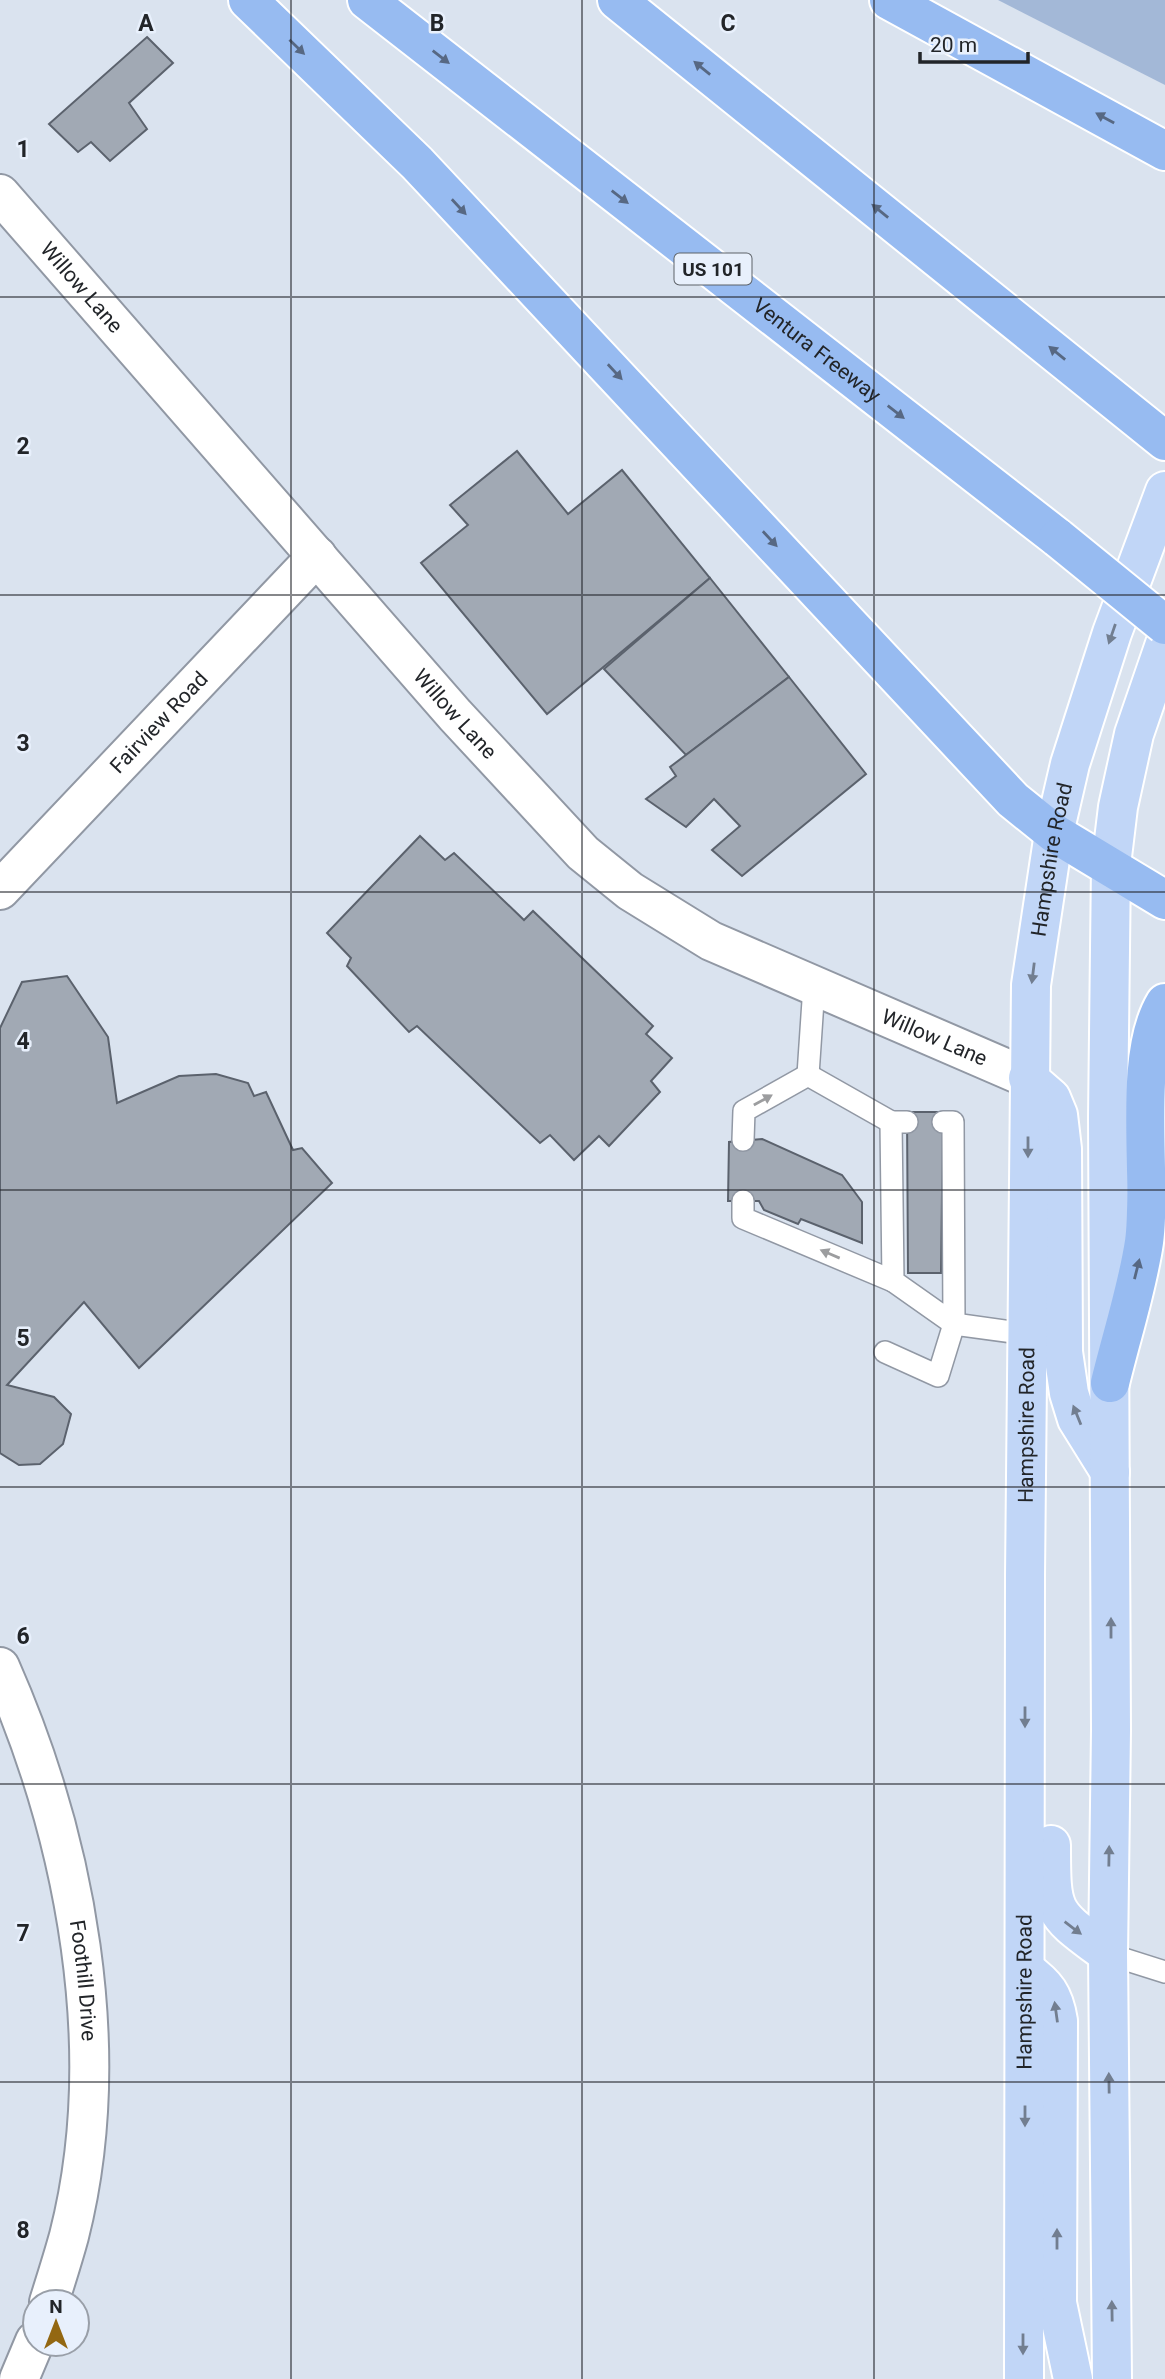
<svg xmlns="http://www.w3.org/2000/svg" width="1165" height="2379" viewBox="0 0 1165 2379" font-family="Roboto,sans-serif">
	<rect width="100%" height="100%" fill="#dae3ef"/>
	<!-- green -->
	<path fill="#a3b8d7" d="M 998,0 L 1165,0 L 1165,85 Z"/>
	<!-- building -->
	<g fill="#a1a9b4" stroke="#5b626d" stroke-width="2">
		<path d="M 147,37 L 173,63 L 129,103 L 147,129 L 110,161 L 91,142 L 78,152 L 49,124 Z"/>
		<path d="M 517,451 L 568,514 L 622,470 L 710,578 L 547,714 L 421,563 L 468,525 L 450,505 Z"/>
		<path d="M 710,578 L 789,677 L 686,755 L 604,669 Z"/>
		<path d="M 789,677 L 866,774 L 742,876 L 712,850 L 740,826 L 714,799 L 686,827 L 646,799 L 676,776 L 670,767 Z"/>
		<path d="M 420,836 L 445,860 L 454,853 L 524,920 L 533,911 L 653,1026 L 646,1034 L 672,1058 L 651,1081 L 660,1092 L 609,1146 L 599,1136 L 574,1160 L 550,1135 L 540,1143 L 417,1026 L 409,1032 L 347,966 L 351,958 L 327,933 Z"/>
		<path d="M 67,976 L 108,1037 L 117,1103 L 179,1076 L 216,1074 L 248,1083 L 254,1096 L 266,1092 L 293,1150 L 302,1148 L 332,1183 L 139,1368 L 84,1302 L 7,1385 L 54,1397 L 71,1414 L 63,1444 L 40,1464 L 19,1465 L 0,1453 L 0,1028 L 22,982 Z"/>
		<path d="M 907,1112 L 943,1112 L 941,1273 L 908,1273 Z"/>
		<path d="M 762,1139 L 842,1175 L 862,1202 L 862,1243 L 801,1219 L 798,1224 L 764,1210 L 759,1201 L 728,1201 L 729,1142 Z"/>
	</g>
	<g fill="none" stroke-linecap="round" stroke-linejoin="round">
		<defs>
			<g id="lane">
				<path d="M 808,1075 L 891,1122"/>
				<path d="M 808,1075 L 814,986"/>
				<path d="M 907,1122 L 891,1122 L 893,1281 L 954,1324 L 953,1122 L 943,1122"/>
				<path d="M 743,1140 L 744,1111 L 808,1075"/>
				<path d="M 743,1201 L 743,1218 L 893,1281"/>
				<path d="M 885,1352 L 938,1376 L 954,1324 L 1027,1334"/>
				<path d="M 1108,1954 L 1165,1972"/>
			</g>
			<g id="street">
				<path id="s1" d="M 0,890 L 317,556"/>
				<path id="s2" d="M 0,1667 C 76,1839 116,2051 69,2236 C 63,2258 56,2280 49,2302"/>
				<path d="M 19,2379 L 35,2341"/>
			</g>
			<g id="secondary">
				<path id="s3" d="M 0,194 L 455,715 L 583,853 L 630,891 L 711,941 L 1028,1078"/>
			</g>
			<g id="primary">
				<path d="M 1028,1078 L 1051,1098 L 1058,1115 L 1062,1149 L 1063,1352 L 1069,1393 L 1077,1419 L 1110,1472"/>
				<path d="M 1051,1845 C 1051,1916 1052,1912 1108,1954"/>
				<path d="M 1025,1970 C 1046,1985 1054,1995 1058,2021 L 1057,2303 L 1073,2379"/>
				<path id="s4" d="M 1024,2379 L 1025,1576 L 1031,985 L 1054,833 L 1070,764 L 1112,633 L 1165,491"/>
				<path d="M 1112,2379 L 1108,1954 L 1111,1730 L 1108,1118 L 1111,865 L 1118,807 L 1134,734 L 1165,644"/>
			</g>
			<g id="highway">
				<path d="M 248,0 L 417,163 L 1013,800 L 1054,833 L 1165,900"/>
				<path id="s5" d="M 367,0 L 1058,538"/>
				<path d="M 617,0 L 1165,441"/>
				<path d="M 889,0 L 1165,151"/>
				<path d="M 1110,1383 C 1121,1337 1137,1289 1144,1242 C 1153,1176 1131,1059 1165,1003"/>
			</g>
		</defs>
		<!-- lane casing -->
		<use href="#lane" stroke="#9198a4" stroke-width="24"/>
		<!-- street casing -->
		<use href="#street" stroke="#9198a4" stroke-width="42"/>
		<!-- secondary casing -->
		<use href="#secondary" stroke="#9198a4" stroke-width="42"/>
		<!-- primary casing -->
		<use href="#primary" stroke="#fff" stroke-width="42"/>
		<!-- highway casing -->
		<use href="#highway" stroke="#fff" stroke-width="42"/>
		<!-- lane -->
		<use href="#lane" stroke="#fff" stroke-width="21"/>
		<!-- street -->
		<use href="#street" stroke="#fff" stroke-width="38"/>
		<!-- secondary -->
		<use href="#secondary" stroke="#fff" stroke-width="38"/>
		<!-- primary -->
		<use href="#primary" stroke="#c1d6f7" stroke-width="38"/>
		<!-- highway -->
		<use href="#highway" stroke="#97bbf1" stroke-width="38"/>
		<defs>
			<path id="highway-bridge" d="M 1058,538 L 1165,625"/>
		</defs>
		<!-- highway-bridge casing -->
		<use href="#highway-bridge" stroke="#fff" stroke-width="42" stroke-linecap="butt"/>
		<!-- highway-bridge -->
		<use href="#highway-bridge" stroke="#97bbf1" stroke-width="38"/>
	</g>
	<!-- one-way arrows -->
	<defs><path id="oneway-solid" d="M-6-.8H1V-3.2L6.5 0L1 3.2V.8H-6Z" transform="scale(1.75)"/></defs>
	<g fill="#576883">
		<use href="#oneway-solid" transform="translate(297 47) rotate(44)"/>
		<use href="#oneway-solid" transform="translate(441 57) rotate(38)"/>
		<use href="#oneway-solid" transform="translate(702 68) rotate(-141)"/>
		<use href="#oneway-solid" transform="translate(1105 118) rotate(-151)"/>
		<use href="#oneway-solid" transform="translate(620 197) rotate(38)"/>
		<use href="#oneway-solid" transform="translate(459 207) rotate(47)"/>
		<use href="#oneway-solid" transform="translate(880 211) rotate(-141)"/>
		<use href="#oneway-solid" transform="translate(1057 353) rotate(-141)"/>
		<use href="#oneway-solid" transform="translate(615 372) rotate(47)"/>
		<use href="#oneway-solid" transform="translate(896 412) rotate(38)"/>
		<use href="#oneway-solid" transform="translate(770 539) rotate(47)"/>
		<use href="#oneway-solid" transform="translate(1137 1269) rotate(-76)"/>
	</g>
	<g fill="#727e90">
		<use href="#oneway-solid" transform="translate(1112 634) rotate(109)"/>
		<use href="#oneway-solid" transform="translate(1033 973) rotate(97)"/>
		<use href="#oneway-solid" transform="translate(1028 1147) rotate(90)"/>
		<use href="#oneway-solid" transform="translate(1077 1415) rotate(-112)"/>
		<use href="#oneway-solid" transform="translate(1111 1628) rotate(-90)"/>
		<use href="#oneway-solid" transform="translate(1025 1717) rotate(90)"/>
		<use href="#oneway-solid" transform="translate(1109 1856) rotate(-89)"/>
		<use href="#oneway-solid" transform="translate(1073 1928) rotate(37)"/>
		<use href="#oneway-solid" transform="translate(1056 2012) rotate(-98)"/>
		<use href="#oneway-solid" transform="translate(1109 2083) rotate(-91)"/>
		<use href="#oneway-solid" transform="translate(1025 2116) rotate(90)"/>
		<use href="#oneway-solid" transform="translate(1057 2239) rotate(-90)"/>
		<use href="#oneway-solid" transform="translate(1112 2311) rotate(-91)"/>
		<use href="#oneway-solid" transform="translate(1023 2344) rotate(90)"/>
	</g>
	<g fill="#9c9d9f">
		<use href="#oneway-solid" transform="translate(763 1100) rotate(-29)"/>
		<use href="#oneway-solid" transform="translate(830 1254) rotate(-157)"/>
	</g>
	<!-- grid -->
	<path fill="none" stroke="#222529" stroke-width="2" stroke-opacity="0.55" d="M 291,0 L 291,2379M 582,0 L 582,2379M 874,0 L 874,2379M 0,297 L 1165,297M 0,595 L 1165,595M 0,892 L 1165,892M 0,1190 L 1165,1190M 0,1487 L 1165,1487M 0,1784 L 1165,1784M 0,2082 L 1165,2082"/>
	<g text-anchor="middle" stroke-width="5" stroke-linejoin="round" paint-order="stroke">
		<!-- shield labels -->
		<rect fill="#e8f0fc" stroke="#5d6268" stroke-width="2" x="674.5" y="253.5" width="77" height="31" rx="5"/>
		<g font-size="19" font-weight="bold" fill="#222529">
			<text x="713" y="276">US 101</text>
		</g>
		<!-- street labels -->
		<g font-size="21" fill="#222529" stroke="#e8f0fc">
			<text dy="7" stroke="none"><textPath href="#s3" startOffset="124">Willow Lane</textPath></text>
			<text dy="7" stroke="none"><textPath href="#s5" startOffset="570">Ventura Freeway</textPath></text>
			<text dy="7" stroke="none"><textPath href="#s3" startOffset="691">Willow Lane</textPath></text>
			<text dy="7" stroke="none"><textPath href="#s1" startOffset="231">Fairview Road</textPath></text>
			<text dy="7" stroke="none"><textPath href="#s4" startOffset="1521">Hampshire Road</textPath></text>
			<text dy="7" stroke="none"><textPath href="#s3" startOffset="1279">Willow Lane</textPath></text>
			<text dy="7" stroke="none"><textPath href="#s4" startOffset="954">Hampshire Road</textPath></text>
			<text dy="7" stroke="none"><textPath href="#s2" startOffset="326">Foothill Drive</textPath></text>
			<text dy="7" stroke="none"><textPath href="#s4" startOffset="387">Hampshire Road</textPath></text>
		</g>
	</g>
	<g font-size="23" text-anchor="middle" font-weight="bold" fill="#222529" stroke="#e8f0fc" stroke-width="5" stroke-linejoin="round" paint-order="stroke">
		<text x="146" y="31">A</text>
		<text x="437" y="31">B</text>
		<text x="728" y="31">C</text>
		<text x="23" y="157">1</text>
		<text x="23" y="454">2</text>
		<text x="23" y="751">3</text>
		<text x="23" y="1049">4</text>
		<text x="23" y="1346">5</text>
		<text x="23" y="1644">6</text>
		<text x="23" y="1941">7</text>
		<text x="23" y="2238">8</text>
	</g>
	<!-- north arrow -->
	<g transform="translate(56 2323)"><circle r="33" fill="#e8f0fc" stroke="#999fa8" stroke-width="2"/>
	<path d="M0-5L12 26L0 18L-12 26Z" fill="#936712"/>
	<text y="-10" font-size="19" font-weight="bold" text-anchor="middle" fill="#222529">N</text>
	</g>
	<!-- scale -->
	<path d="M920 52v10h108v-10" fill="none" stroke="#222529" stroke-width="3.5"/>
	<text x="930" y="52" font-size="21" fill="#222529" stroke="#e8f0fc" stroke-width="5" paint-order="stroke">20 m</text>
</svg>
